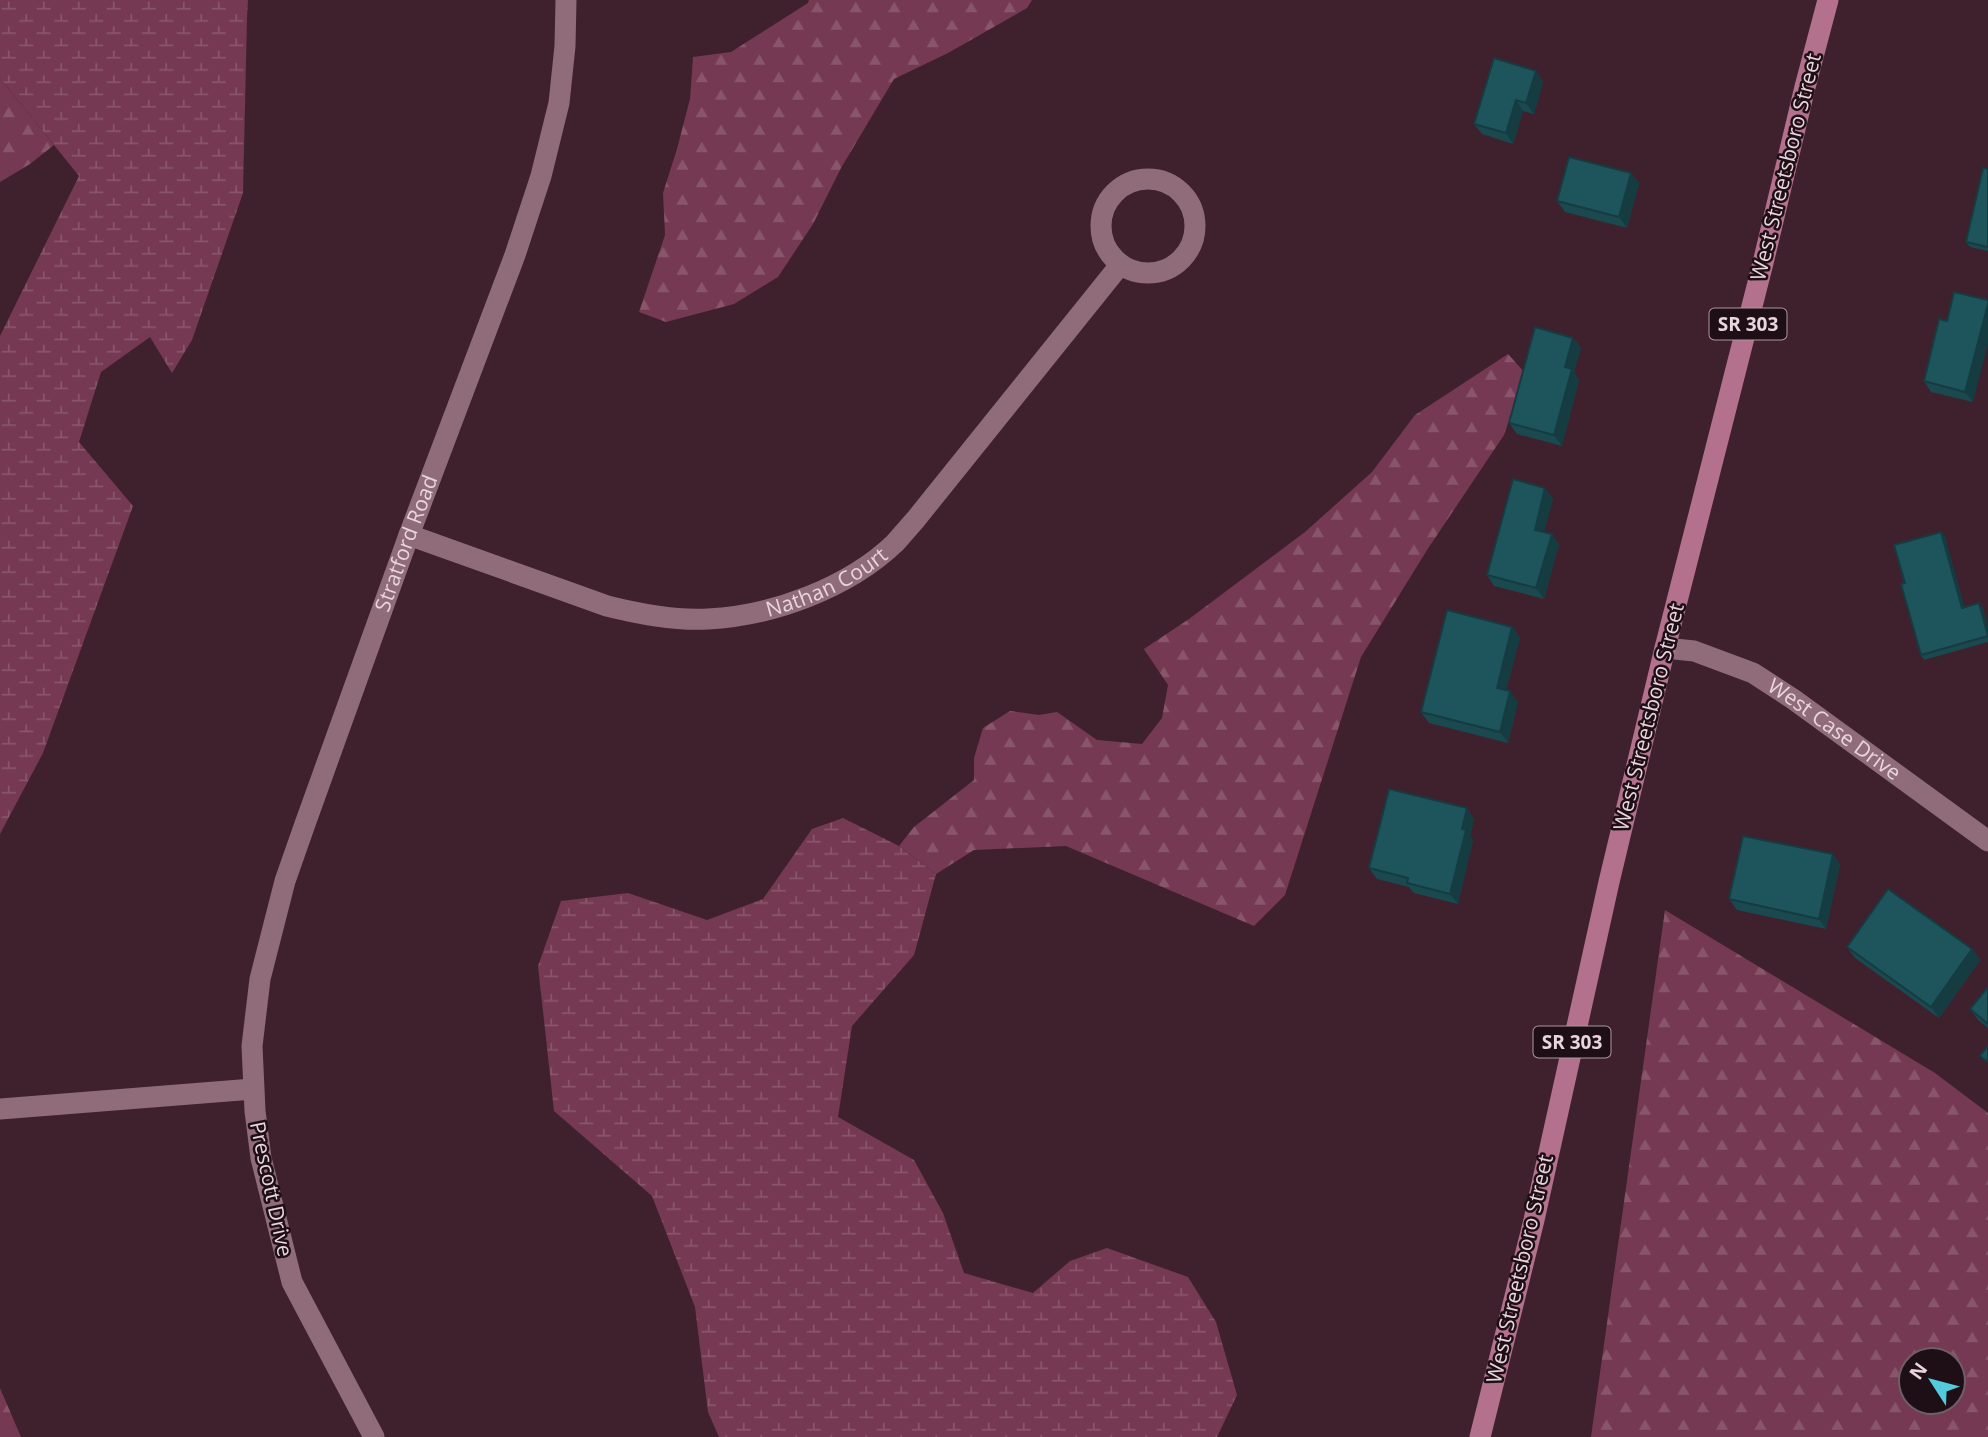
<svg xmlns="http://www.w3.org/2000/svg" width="1988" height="1437" viewBox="0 0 1988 1437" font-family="'Open Sans',sans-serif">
	<defs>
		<pattern id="forest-firs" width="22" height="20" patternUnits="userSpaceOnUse" patternTransform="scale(1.75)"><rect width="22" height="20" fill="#753953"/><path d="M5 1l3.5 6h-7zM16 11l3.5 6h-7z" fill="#89556b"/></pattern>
		<pattern id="wetland-marsh" width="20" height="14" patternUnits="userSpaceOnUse" patternTransform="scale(1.75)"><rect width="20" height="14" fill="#753953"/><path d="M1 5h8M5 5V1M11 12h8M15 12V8" fill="none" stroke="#89556b"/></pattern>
	</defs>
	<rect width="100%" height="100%" fill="#3f212d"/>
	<!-- forest -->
	<g fill="url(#forest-firs)" fill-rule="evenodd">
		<path d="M 809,0 L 1032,0 L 1027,8 L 948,53 L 894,79 L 841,168 L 813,224 L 778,277 L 734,304 L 666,322 L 639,312 L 665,235 L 663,193 L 677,149 L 690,99 L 693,57 L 731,52 L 808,3 Z"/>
		<path d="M 0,78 L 54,145 L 30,164 L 0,182 Z"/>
		<path d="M 1508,354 L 1525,373 L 1504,435 L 1427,550 L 1361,657 L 1285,895 L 1254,926 L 1066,846 L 974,850 L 936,874 L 899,846 L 914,827 L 974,780 L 974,758 L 983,728 L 1010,711 L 1039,715 L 1057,712 L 1097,740 L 1142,744 L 1162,718 L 1168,685 L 1144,649 L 1189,619 L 1305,532 L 1372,472 L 1415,415 Z"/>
		<path d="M 1665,910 L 1935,1073 L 1988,1113 L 1988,1437 L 1591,1437 ZM 1911,1360 L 1953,1360 L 1953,1402 L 1911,1402 Z"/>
		<path d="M 0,1388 L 21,1437 L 0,1437 Z"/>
	</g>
	<!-- wetland -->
	<g fill="url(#wetland-marsh)">
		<path d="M 0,0 L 248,0 L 247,17 L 243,193 L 192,340 L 172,373 L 150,337 L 101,372 L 79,442 L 133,506 L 43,753 L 0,834 L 0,336 L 79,176 L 0,78 Z"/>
		<path d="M 843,818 L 899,846 L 936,874 L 914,955 L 852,1026 L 838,1117 L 914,1160 L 943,1213 L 964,1273 L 1033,1293 L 1070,1261 L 1107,1248 L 1188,1277 L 1216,1322 L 1237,1395 L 1217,1437 L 719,1437 L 708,1412 L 695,1307 L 652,1196 L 554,1111 L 538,966 L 561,901 L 628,893 L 707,920 L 763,899 L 812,829 Z"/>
	</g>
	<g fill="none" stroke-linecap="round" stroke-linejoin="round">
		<!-- minor -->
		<g stroke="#906c7a" stroke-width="21">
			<circle cx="1148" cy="226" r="47"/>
			<path id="s1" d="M 409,535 L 607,606 C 639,614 675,621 708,619 C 772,616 848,588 895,543 C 902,535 909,527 916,519 L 1120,265"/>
			<path id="s2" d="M 1665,648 L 1694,651 L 1753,673 L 1793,699 L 1988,841"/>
			<path d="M 0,1109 L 253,1089"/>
			<path id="s3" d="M 374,1437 L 292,1282 L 261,1158 L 255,1111 L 252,1046 L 260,979 L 285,881 L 305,824 L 409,535 L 515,255 L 541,176 L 559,103 L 565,46 L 566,0"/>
		</g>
		<!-- major -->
		<path stroke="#b3718d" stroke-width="21" d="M 1480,1437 L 1534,1220 L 1609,882 L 1665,648 L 1763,263 L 1805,87 L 1828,0"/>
	</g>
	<!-- wall -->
	<g fill="#1a4950">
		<path d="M 1536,71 L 1543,82 L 1534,114 L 1523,111 L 1513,144 L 1482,134 L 1474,124 Z"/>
		<path d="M 1988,169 L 1988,251 L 1970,247 L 1966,242 Z"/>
		<path d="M 1631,173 L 1639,183 L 1627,228 L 1565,212 L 1557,201 Z"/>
		<path d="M 1947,321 L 1973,402 L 1931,392 L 1924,381 Z"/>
		<path d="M 1573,338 L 1581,348 L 1574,372 L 1579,380 L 1562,446 L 1517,434 L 1509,423 Z"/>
		<path d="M 1545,488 L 1553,499 L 1544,532 L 1559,544 L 1544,599 L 1494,586 L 1487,575 Z"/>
		<path d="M 1941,532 L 1945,537 L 1964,607 L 1983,608 L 1988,628 L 1988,642 L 1924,660 L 1921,655 L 1905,583 Z"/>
		<path d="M 1512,627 L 1520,638 L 1506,690 L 1518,702 L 1508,743 L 1429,723 L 1421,712 Z"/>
		<path d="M 1474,819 L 1470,836 L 1473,840 L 1458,904 L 1414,893 L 1409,887 L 1377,879 L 1369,868 Z"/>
		<path d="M 1833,854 L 1840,865 L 1826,929 L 1737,910 L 1729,899 Z"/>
		<path d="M 1847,947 L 1972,949 L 1980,960 L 1939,1018 L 1855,958 Z"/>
		<path d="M 1988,987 L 1988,1028 L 1978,1020 L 1970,1009 Z"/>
	</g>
	<!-- shaded-wall -->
	<g fill="#153c41">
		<path d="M 1536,71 L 1543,82 L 1534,114 L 1526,103 Z"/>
		<path d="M 1516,100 L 1523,111 L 1513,144 L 1506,133 Z"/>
		<path d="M 1631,173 L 1639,183 L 1627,228 L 1619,217 Z"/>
		<path d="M 1988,304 L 1988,344 L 1973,402 L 1965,392 Z"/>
		<path d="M 1573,338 L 1581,348 L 1574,372 L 1579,380 L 1562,446 L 1554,435 L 1565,367 Z"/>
		<path d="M 1545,488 L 1553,499 L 1542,540 L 1535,530 Z"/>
		<path d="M 1941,532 L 1945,537 L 1966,613 L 1962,608 Z"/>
		<path d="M 1552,534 L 1559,544 L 1544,599 L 1536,588 Z"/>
		<path d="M 1979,603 L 1983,608 L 1988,628 L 1988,636 Z"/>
		<path d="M 1512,627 L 1520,638 L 1504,698 L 1497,688 Z"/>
		<path d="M 1510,691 L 1518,702 L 1508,743 L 1500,732 Z"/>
		<path d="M 1467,808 L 1474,819 L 1470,836 L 1473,840 L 1458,904 L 1450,894 L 1462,829 Z"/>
		<path d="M 1833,854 L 1840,865 L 1826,929 L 1819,919 Z"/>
		<path d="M 1972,949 L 1980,960 L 1939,1018 L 1931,1007 Z"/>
	</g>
	<!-- building -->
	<g fill="#1e555d" stroke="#153c41" stroke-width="2">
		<path d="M 1494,58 L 1536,71 L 1526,103 L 1516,100 L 1506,133 L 1474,124 Z"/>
		<path d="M 1569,157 L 1631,173 L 1619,217 L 1557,201 Z"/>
		<path d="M 1983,168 L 1988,169 L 1988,247 L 1966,242 Z"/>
		<path d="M 1954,292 L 1988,300 L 1988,304 L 1965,392 L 1924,381 L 1939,319 L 1947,321 Z"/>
		<path d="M 1535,327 L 1573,338 L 1565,367 L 1572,369 L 1554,435 L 1509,423 Z"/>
		<path d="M 1513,479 L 1545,488 L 1535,530 L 1552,534 L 1536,588 L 1487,575 Z"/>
		<path d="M 1941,532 L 1962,608 L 1979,603 L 1988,636 L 1921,655 L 1901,584 L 1905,583 L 1894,545 Z"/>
		<path d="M 1447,610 L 1512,627 L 1497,688 L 1510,691 L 1500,732 L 1421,712 Z"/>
		<path d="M 1389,789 L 1467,808 L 1462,829 L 1466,830 L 1450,894 L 1407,883 L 1408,878 L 1369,868 Z"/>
		<path d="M 1743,836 L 1833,854 L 1819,919 L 1729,899 Z"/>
		<path d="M 1888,889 L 1972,949 L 1931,1007 L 1847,947 Z"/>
		<path d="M 1988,987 L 1988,1024 L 1970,1009 Z"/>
		<path d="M 1988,1046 L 1988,1062 L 1980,1056 Z"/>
	</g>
	<g text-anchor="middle" stroke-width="5" stroke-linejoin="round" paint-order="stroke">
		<!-- shield labels -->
		<g fill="#1d0f15" stroke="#ac9aa0" stroke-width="2">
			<rect x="1709.5" y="308.5" width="77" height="31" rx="5"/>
			<rect x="1533.5" y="1026.5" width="77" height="31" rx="5"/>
		</g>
		<g font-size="19" font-weight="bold" fill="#e9d5dc">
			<text x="1748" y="331">SR 303</text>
			<text x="1572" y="1049">SR 303</text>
		</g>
		<!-- street labels -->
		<g font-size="21" fill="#e9d5dc" stroke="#1d0f15">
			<text transform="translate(1786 167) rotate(-76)" y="7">West Streetsboro Street</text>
			<text dy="7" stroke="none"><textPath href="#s3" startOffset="943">Stratford Road</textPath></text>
			<text dy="7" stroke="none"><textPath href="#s1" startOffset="438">Nathan Court</textPath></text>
			<text transform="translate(1649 717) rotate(-76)" y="7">West Streetsboro Street</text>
			<text dy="7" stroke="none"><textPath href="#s2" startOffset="191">West Case Drive</textPath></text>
			<text transform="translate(271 1189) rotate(78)" y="7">Prescott Drive</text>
			<text transform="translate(1520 1269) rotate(-77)" y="7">West Streetsboro Street</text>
		</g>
	</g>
	<!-- north arrow -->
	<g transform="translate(1932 1381) rotate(306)"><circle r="33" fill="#1d0f15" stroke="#6f5e65" stroke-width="2"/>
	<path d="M0-5L12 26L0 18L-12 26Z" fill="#54cadd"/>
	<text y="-10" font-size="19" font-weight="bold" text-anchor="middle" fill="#e9d5dc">N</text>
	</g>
</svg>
